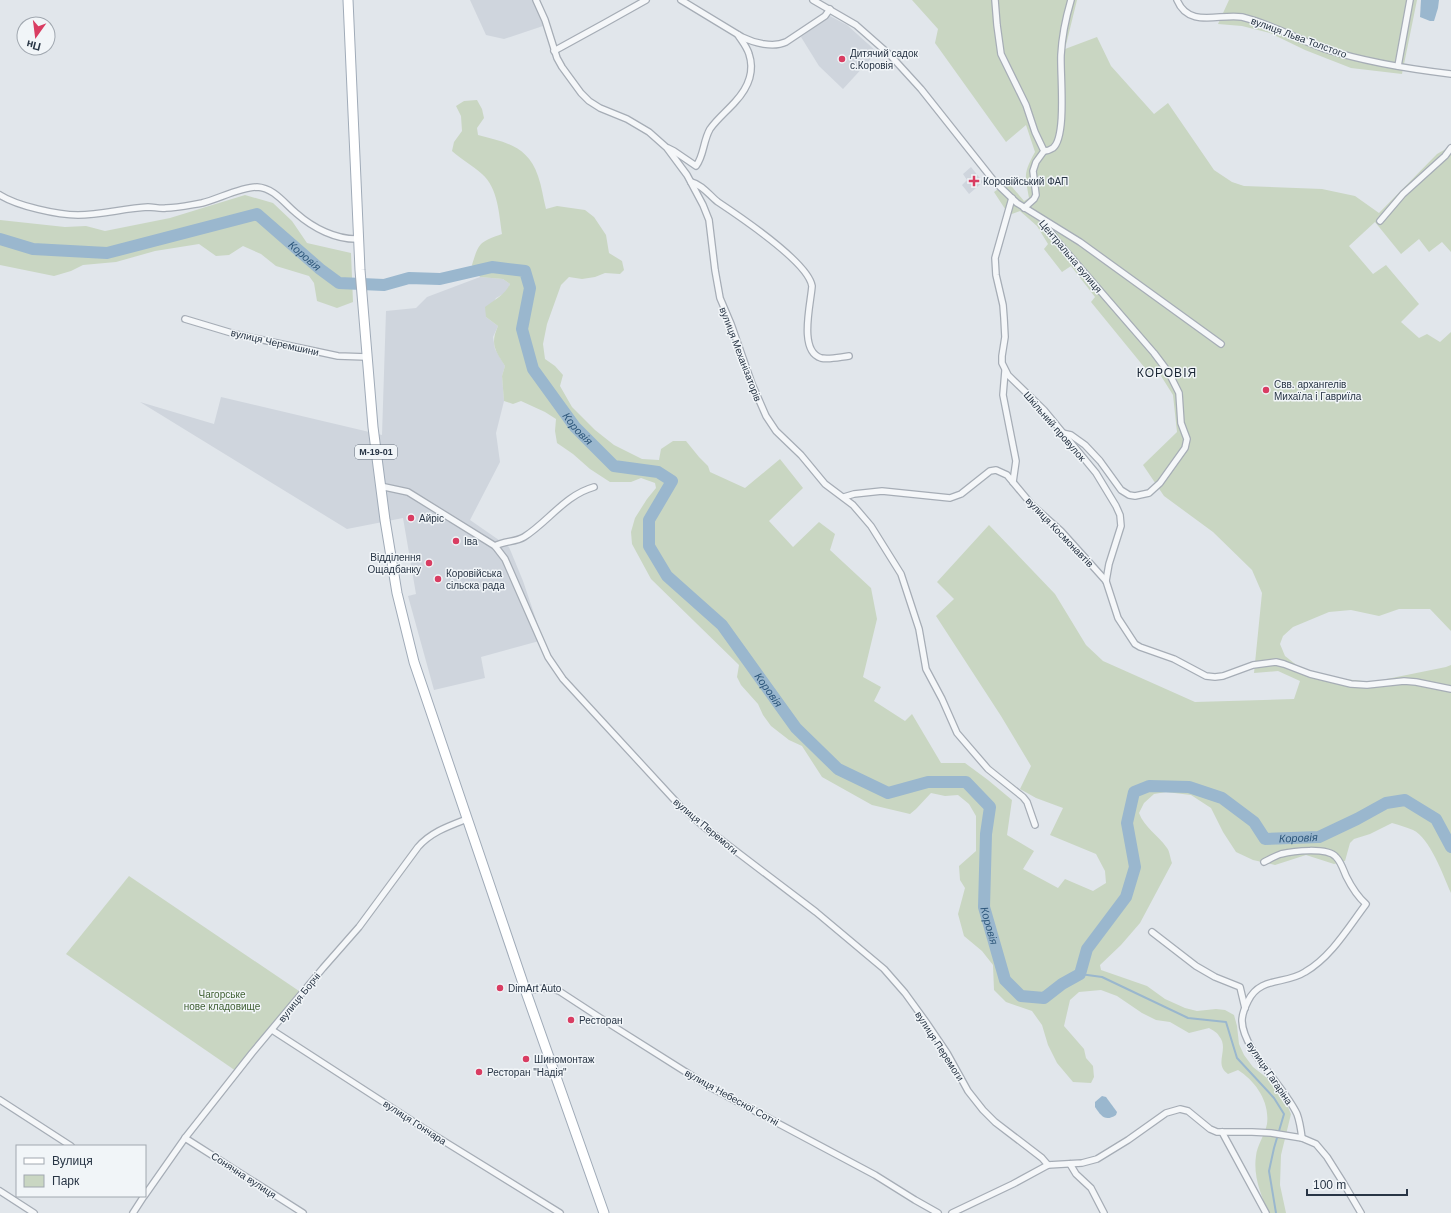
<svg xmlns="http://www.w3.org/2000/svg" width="1451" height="1213" viewBox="0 0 1451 1213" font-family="Helvetica,sans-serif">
	<rect width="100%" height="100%" fill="#e1e6eb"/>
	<!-- built -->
	<g fill="#cfd5dd">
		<path d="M 470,0 L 534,0 L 543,26 L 504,39 L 486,35 Z"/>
		<path d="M 830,16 L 847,25 L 877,52 L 843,89 L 819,66 L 801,37 Z"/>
		<path d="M 971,167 L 983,182 L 969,194 L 962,185 L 967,180 L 963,174 Z"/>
		<path d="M 480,277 L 503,279 L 510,284 L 507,292 L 496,298 L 486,317 L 498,326 L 493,337 L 495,349 L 505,366 L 502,376 L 504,401 L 496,433 L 500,462 L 470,520 L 509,547 L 523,581 L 543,640 L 481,657 L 485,678 L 434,690 L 408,596 L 416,594 L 403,518 L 347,529 L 140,402 L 214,424 L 221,397 L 382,435 L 386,311 L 416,308 L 427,297 Z"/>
	</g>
	<!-- green -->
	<g fill="#c9d6c2">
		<path d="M 912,0 L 1077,0 L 1065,49 L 1097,37 L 1111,66 L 1154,114 L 1168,103 L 1214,170 L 1232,182 L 1244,186 L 1322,189 L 1355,196 L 1379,213 L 1437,154 L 1451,146 L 1451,252 L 1442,242 L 1429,252 L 1419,239 L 1401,254 L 1375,222 L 1349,246 L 1373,274 L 1386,265 L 1419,304 L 1401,322 L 1419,338 L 1427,334 L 1440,342 L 1451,332 L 1451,631 L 1430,609 L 1399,609 L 1379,616 L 1351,610 L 1329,612 L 1293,627 L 1283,636 L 1280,644 L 1285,656 L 1304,671 L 1314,672 L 1334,678 L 1372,682 L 1446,667 L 1451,665 L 1451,893 C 1443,875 1430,838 1413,830 C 1406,827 1399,825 1392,823 L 1370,834 L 1354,839 L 1350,843 L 1345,861 L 1334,864 L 1306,855 L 1275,865 L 1253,860 L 1236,852 L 1223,832 L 1211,808 L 1191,795 L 1166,792 L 1154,794 L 1144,803 L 1139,813 C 1144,827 1158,835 1167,848 C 1170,852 1170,858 1172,863 L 1140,923 L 1121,945 L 1100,965 L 1101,970 L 1147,986 L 1165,999 L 1185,1008 L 1197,1011 L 1216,1009 L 1225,1010 L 1234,1015 L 1237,1026 L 1239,1044 L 1244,1055 L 1253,1067 L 1267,1078 L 1287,1105 L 1291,1114 L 1281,1155 L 1280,1185 L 1286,1213 L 1269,1213 C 1261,1196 1253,1176 1256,1156 C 1257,1145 1265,1135 1267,1124 C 1270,1101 1255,1081 1238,1070 L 1228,1074 C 1213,1064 1230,1049 1219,1036 C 1217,1032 1212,1030 1209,1028 L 1189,1033 L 1170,1022 L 1156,1020 L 1142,1013 L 1117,996 L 1101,990 L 1079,992 L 1070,1000 L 1064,1026 L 1084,1049 L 1086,1058 L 1093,1066 L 1094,1077 L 1091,1083 L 1073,1082 L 1057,1063 L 1048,1045 L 1042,1025 L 1032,1011 L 1006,1002 L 994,990 L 993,965 L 982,951 L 964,936 L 958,914 L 965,888 L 960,880 L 959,866 L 976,851 L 976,816 L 969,804 L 958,795 L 945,796 L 931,793 L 916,809 L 910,814 L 872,805 L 822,777 L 802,746 L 789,740 L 771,726 L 763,715 L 758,704 L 741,685 L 737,677 L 739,665 L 651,579 L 632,544 L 631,532 L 635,518 L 647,499 L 656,488 L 655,483 L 641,478 L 631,482 L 610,482 L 590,469 L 573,454 L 557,443 L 555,431 L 556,419 L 545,412 L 521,401 L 513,404 L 504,401 L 502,376 L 505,366 C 495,350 490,344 498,326 L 486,317 L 485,307 C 494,300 505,295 510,284 L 503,279 L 480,277 L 472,265 C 479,242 480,242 502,234 C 499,214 498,188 482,174 C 472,165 461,159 452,151 L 454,142 L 462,131 L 461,116 L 456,106 L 464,101 L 477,100 L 482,109 L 484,118 L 477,128 L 478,135 C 505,142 528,146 538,176 C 542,187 543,198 546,209 L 557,206 L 585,210 L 594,217 L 606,235 L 609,253 L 622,261 L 624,270 L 620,274 L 605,273 L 595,277 L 582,279 L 569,277 L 561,285 L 547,324 L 543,344 L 545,359 L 555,366 L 563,375 L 560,386 L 572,407 L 595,430 L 614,445 L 642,459 L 659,460 L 661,449 L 673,441 L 686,441 L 699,457 L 708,466 L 710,472 L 745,488 L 780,459 L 803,488 L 769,521 L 793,547 L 819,522 L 835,534 L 830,550 L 871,588 L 877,619 L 863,677 L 881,687 L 874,701 L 905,721 L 912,714 L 941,763 L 965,763 L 988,780 L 1012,800 L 1007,835 L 1034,851 L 1023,869 L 1058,888 L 1065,879 L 1093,891 L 1106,883 L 1105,871 L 1096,854 L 1050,835 L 1063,808 L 1036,798 L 1020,789 L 1031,766 L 1001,716 L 936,616 L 954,599 L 937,582 L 989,525 L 1055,594 L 1086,645 L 1103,661 L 1195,702 L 1294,699 L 1300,681 L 1278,671 L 1254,673 L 1262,593 L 1252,570 L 1213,532 L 1164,496 L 1143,465 L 1177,432 L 1173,395 L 1156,368 L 1149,373 L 1091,302 L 1095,297 L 1071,266 L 1062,272 L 1044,249 L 1048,244 L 1037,226 L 1020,211 L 1009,215 L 994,192 L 1008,182 L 1024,201 L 1029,198 C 1025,175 1023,174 1035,152 L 1026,125 L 1006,142 L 935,43 L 938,29 Z"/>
		<path d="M 1229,0 L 1417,0 L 1402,74 L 1351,68 L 1305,50 L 1270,33 L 1242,26 L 1218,24 Z"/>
		<path d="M 245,195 L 273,203 L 292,221 L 307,243 L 351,253 L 353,302 L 337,308 L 317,301 L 314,283 L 309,276 L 276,266 L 261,254 L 243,246 L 229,255 L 216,256 L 199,244 L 155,251 L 116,262 L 83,265 L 71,271 L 54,276 L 0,265 L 0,220 L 65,227 L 86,226 L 105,231 L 170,218 Z"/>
		<path d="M 129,876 L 299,991 L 236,1071 L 66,954 Z"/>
	</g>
	<!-- water -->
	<g fill="#9ab7ce">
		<path d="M 1421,0 L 1439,0 L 1438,8 L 1434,21 L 1430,21 L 1420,17 Z"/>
		<path d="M 1102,1096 L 1106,1097 L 1117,1112 L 1116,1115 C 1105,1122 1101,1116 1095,1107 L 1095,1102 Z"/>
	</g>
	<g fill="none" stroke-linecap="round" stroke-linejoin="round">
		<!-- stream -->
		<path stroke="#9ab7ce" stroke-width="2" d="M 1080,974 L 1102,977 L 1188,1018 L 1226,1022 L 1237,1058 L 1274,1098 L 1284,1114 L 1274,1148 L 1269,1171 L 1276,1213"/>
		<!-- river -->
		<path stroke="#9ab7ce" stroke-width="12" id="s1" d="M 0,239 L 33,249 L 107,253 L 257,214 L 320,269 L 339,283 L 384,285 L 409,278 L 440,279 L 492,267 L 525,271 L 530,288 L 522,329 L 533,369 L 575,427 L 614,466 L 658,472 L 672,481 L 649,520 L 649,546 L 667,576 L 722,625 L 796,728 L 838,769 L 888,793 L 928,782 L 966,782 L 990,807 L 986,834 L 984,907 L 1005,980 L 1021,996 L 1044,998 L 1062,984 L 1080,974 L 1087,949 L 1126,897 L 1135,867 L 1127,823 L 1134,792 L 1149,786 L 1189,787 L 1222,798 L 1254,822 L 1265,839 L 1319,837 L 1357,819 L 1386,803 L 1405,800 L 1436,819 L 1451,847"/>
		<defs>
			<g id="street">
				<path d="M 536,0 L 545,20 L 557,58 L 562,67 L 581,93 L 589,101 L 600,108 L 627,119 L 649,132 L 667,148 L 687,175 L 703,205 L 709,220 L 715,270 L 720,298 L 731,324 L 752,384 L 766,416 L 776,431 L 801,455 L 825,484 L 853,505 L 871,526 L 901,574 L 919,629 L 926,669 L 942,699 L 957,733 L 988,769 L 1023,797 L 1027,802 L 1035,825"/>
				<path d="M 681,0 L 742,37 C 754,43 773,48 786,42 L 825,16 L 830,9"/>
				<path d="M 813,0 L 856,25 L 890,55 L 921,89 L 994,181 L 1017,203 L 1080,242 L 1221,344"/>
				<path d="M 995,0 L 997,25 L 1001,54 L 1026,105 L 1035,132 L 1044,151 L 1036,162 L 1033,171 L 1036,195 L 1034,199 L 1024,208"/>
				<path d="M 1177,0 C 1189,29 1220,13 1242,17 C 1271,24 1297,39 1325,49 C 1365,62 1409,69 1451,74"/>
				<path d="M 554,51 L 605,23 L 646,0"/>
				<path d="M 1398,66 L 1410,0"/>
				<path d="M 668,148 L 674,151 L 696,166 C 704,156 703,141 710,129 C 717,119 727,111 735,102 C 747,89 755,72 749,54 C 747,47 742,41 738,35"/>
				<path d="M 1044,151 C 1047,151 1050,150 1053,148 C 1067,137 1060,73 1061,55 C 1062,36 1066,17 1071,0"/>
				<path d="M 691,182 C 703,185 709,195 718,202 C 739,216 808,262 812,286 C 811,303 798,351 821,358 C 829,360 840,357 849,356"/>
				<path d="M 0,195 C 17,206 58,215 78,215 C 101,215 125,208 148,207 C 154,207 160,209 166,208 C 178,208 190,205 202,203 C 218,199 241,187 257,187 C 274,188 284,203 296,213 C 313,228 336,240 359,239"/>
				<path d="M 1012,198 L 995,258 L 996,275 L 1003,305 L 1004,318 L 1005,337 L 1002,356 L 1002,363 L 1008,375 L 1044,410 L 1096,473 L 1116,506 L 1120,515 L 1121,526 L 1109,564 L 1106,581"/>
				<path d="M 1380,221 L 1403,194 L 1445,156 L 1451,148"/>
				<path d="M 1044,222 L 1057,241 L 1154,353 L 1169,373 L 1179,393 L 1181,423 L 1187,439 L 1185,448 L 1160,483 L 1149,493 L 1135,496 L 1129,495 L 1121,490 L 1100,461 L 1085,445 L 1071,435 L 1062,433"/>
				<path d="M 185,319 L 235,334 L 338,356 L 367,357"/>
				<path d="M 1005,371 L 1003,395 L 1016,461 L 1013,482"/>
				<path d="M 380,486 L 408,492 L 495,546 L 505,559 L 548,657 L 563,679 L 680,806 L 703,826 L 816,912 L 884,969 L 905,993 L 926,1022 L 947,1053 L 968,1091 L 983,1110 L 995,1122 L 1042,1158 L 1048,1165"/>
				<path d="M 844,497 L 854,494 L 882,491 L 950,498 L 961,494 L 990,471 L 996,470 L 1007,475 L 1032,505 L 1061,531 L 1106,581 L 1118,618 L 1135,644 L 1140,647 L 1174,659 L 1206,676 L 1215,677 L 1223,676 L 1253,665 L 1276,662 L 1284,664 L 1310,674 L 1351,684 L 1367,685 L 1404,681 L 1416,682 L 1451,689"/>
				<path d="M 495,546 C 504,541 516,542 524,537 C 548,522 565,495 594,487"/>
				<path d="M 1264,862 C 1270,859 1275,856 1281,854 C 1293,851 1327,847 1336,857 C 1341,862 1343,869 1346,876 C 1351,886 1358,897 1366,904 C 1348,928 1331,957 1305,972 C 1285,985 1260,976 1248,1001 C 1245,1007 1242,1014 1242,1021 C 1243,1050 1284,1086 1297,1114 C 1300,1122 1301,1130 1302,1138"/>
				<path d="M 1152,932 L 1196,966 L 1215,977 L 1240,987 L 1245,1008"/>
				<path d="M 526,992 C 537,988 548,986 559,991 L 605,1021 L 708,1086 L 875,1175 L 915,1200 L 938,1213"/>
				<path d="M 272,1030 L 434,1135 L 560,1213"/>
				<path d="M 0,1100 L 71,1146"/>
				<path d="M 1222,1132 L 1266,1213"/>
				<path d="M 185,1138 L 303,1213"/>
				<path d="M 1070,1164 L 1076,1174 L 1091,1188 L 1104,1213"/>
				<path d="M 0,1191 L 34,1213"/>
				<path d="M 145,1195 L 185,1138 L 252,1053 L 323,968 L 359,927 L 418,847 C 431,832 449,826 467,819"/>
				<path d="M 133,1213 L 144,1196"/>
				<path d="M 952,1213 L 1013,1184 L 1048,1165 L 1082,1163 L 1097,1159 L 1128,1140 L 1166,1113 L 1180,1109 L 1188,1111 L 1210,1129 L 1217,1132 L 1252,1132 L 1271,1133 L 1302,1138 L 1316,1144 L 1327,1157 L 1344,1184 L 1361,1213"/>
			</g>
			<path id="primary" d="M 348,0 L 360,270 L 373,427 L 385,520 L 397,593 L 414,662 L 526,992 L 604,1213"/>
		</defs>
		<!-- street casing -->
		<use href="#street" stroke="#a6adb6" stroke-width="8"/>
		<!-- primary casing -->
		<use href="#primary" stroke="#a0abb8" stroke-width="11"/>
		<!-- street -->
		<use href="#street" stroke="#f5f7f9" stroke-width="5.5"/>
		<!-- primary -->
		<use href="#primary" stroke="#fff" stroke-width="9"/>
	</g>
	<!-- markers -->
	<g fill="#d93d62" stroke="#f1f5f8" stroke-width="1.5">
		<circle cx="842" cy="59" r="4"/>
		<path d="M972 175h4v4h4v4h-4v4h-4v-4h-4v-4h4z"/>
		<circle cx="1266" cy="390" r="4"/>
		<circle cx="411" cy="518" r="4"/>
		<circle cx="456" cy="541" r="4"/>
		<circle cx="429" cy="563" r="4"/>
		<circle cx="438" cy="579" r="4"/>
		<circle cx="500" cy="988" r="4"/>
		<circle cx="571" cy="1020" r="4"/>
		<circle cx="526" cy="1059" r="4"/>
		<circle cx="479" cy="1072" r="4"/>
	</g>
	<g text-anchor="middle" stroke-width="3" stroke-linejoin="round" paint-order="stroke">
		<!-- shield labels -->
		<rect fill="#f1f5f8" stroke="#646f7b" stroke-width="1" x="355" y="445" width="42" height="14" rx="3"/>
		<g font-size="9" font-weight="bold" fill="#283545">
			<text x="376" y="455">М-19-01</text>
		</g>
		<!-- street labels -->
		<g font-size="10" fill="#283545" stroke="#f1f5f8">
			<text transform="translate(1299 37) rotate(20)" y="4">вулиця Льва Толстого</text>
			<text transform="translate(1071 256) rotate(50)" y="4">Центральна вулиця</text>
			<text transform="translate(275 342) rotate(13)" y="4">вулиця Черемшини</text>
			<text transform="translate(741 354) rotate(69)" y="4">вулиця Механізаторів</text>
			<text transform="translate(1055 426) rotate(49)" y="4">Шкільний провулок</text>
			<text transform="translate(1060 532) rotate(46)" y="4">вулиця Космонавтів</text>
			<text transform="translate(706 826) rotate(40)" y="4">вулиця Перемоги</text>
			<text transform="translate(299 997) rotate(-51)" y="4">вулиця Борчі</text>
			<text transform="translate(940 1046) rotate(57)" y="4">вулиця Перемоги</text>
			<text transform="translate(1270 1073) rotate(56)" y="4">вулиця Гагаріна</text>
			<text transform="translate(732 1097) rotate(29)" y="4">вулиця Небесної Сотні</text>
			<text transform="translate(415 1122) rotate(33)" y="4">вулиця Гончара</text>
			<text transform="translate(244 1175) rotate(33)" y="4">Сонячна вулиця</text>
		</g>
		<!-- poi labels -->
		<g font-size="10" fill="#283545" stroke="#f1f5f8" text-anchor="start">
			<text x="850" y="57">Дитячий садок<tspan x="850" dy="12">с.Коровія</tspan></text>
			<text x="983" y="185">Коровійський ФАП</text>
			<text x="1274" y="388">Свв. архангелів<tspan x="1274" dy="12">Михаїла і Гавриїла</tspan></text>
			<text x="419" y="522">Айріс</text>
			<text x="464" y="545">Іва</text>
			<text x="421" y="561" text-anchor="end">Відділення<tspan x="421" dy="12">Ощадбанку</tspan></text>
			<text x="446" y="577">Коровійська<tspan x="446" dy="12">сільска рада</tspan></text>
			<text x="508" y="992">DimArt Auto</text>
			<text x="579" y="1024">Ресторан</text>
			<text x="534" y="1063">Шиномонтаж</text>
			<text x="487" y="1076">Ресторан "Надія"</text>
		</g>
		<!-- park labels -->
		<g font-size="10" fill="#416134" stroke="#f1f5f8">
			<text x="222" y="998">Чагорське<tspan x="222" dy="12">нове кладовище</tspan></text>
		</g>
		<!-- water labels -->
		<g font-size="11" font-style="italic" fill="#2f587c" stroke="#f1f5f8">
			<text dy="4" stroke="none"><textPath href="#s1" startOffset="327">Коровія</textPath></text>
			<text dy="4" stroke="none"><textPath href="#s1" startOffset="735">Коровія</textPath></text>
			<text dy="4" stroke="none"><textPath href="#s1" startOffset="1108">Коровія</textPath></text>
			<text dy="4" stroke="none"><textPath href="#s1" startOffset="2032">Коровія</textPath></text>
			<text dy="4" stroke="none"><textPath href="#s1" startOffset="1503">Коровія</textPath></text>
		</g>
		<!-- quarter labels -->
		<g font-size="12" letter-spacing="1" fill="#1a2635" stroke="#f1f5f8">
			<text x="1167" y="377">КОРОВІЯ</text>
		</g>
	</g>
	<!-- legend -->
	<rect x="16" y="1145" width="130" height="52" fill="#f1f5f8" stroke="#a1a8b0"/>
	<rect x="24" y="1158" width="20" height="6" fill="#ffffff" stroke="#a1a8b0"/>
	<text x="52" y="1165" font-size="12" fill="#283545">Вулиця</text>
	<rect x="24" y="1175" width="20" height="12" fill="#c9d6c2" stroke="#a1a8b0"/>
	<text x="52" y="1185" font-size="12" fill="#283545">Парк</text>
	<!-- north arrow -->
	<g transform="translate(36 36) rotate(194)"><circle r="19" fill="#f1f5f8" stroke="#a1a8b0"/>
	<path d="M0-3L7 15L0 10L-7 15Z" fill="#d93d62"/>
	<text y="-6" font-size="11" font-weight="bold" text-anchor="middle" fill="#283545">Пн</text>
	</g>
	<!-- scale -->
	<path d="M1307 1189v6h100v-6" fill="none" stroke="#283545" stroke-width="2"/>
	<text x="1313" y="1189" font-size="12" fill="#283545" stroke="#f1f5f8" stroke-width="3" paint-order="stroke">100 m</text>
</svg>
